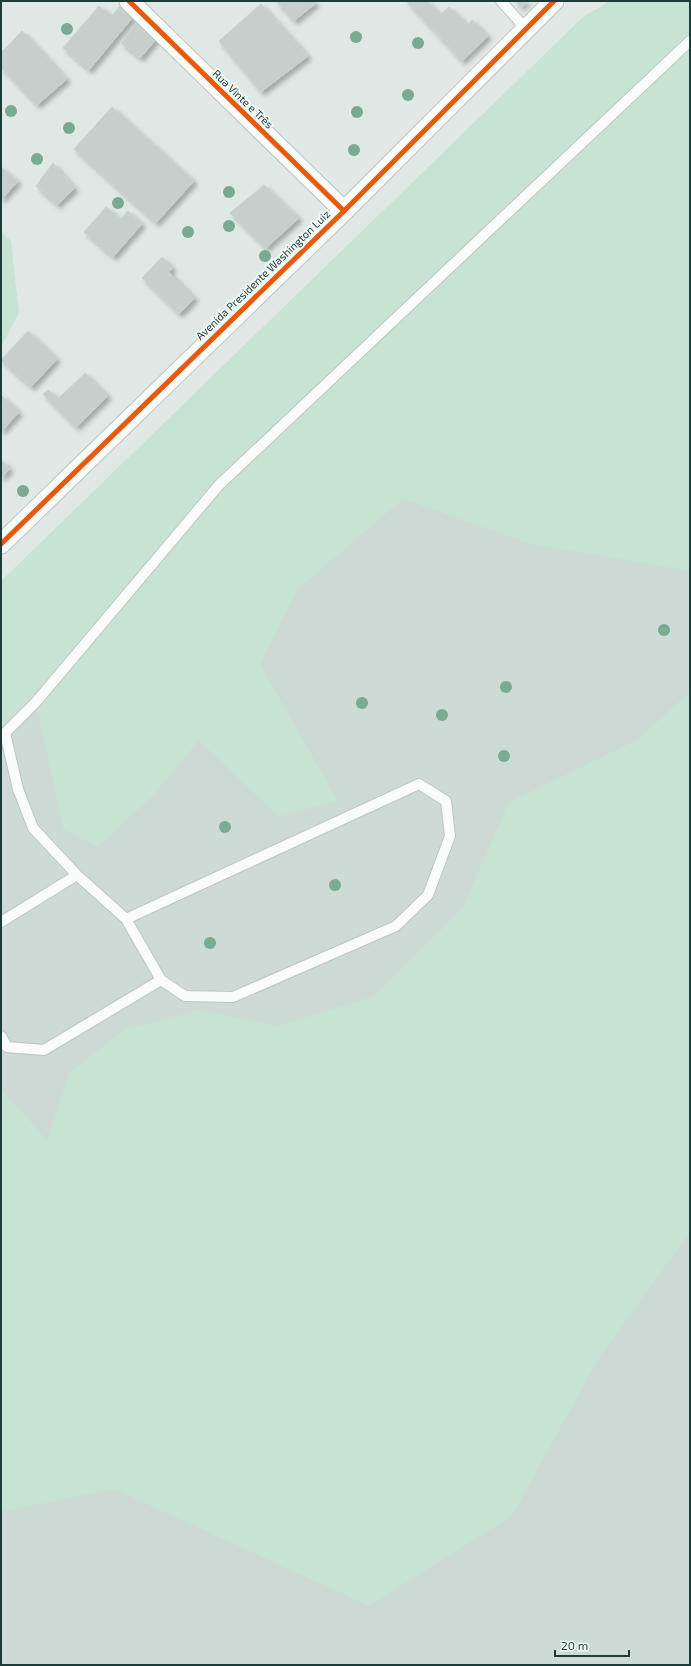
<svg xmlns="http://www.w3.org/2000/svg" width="691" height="1666" viewBox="0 0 691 1666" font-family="'Exo 2',sans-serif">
	<defs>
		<filter id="shadow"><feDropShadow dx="3.5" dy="3.5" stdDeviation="2" flood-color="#0004"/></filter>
	</defs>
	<rect width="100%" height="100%" fill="#e0e8e6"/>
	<!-- built -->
	<path fill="#cddad6" d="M 608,1 L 690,1 L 690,1665 L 1,1665 L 1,677 L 339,274 Z"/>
	<!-- green -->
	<g fill="#c7e3d4">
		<path d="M 611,1 L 690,1 L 690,571 L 531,544 L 403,499 L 297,590 L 260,664 L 338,801 L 278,817 L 199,740 L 155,794 L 98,847 L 63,829 L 35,698 L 1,727 L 1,581 L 584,16 Z"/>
		<path d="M 1,232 L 11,241 L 19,313 L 1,347 Z"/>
		<path d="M 690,691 L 690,1232 L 597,1361 L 512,1516 L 369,1606 L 114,1489 L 1,1512 L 1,1089 L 47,1140 L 69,1073 L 125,1029 L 199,1010 L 278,1026 L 374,996 L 462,909 L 509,802 L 639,739 Z"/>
	</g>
	<!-- building -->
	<g fill="#c7cfcc" stroke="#c9d1cf" filter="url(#shadow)">
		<path d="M 276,1 L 314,1 L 316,3 L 294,21 Z"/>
		<path d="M 406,1 L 427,1 L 440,15 L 449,7 L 468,25 L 472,20 L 488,36 L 462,61 Z"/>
		<path d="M 515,1 L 528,1 L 521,7 Z"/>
		<path d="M 261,4 L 308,56 L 261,92 L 219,41 Z"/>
		<path d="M 99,6 L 112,16 L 120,6 L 133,17 L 89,70 L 63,48 Z"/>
		<path d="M 139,20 L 159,36 L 140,58 L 121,43 Z"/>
		<path d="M 22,31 L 67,79 L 37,105 L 1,68 L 1,53 Z"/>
		<path d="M 112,107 L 194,181 L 156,223 L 74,149 Z"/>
		<path d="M 53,163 L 75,188 L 57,205 L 36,186 Z"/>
		<path d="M 1,167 L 18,181 L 1,200 Z"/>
		<path d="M 264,185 L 299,218 L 266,248 L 230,213 Z"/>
		<path d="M 106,207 L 121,219 L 128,211 L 142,224 L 113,257 L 84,232 Z"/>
		<path d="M 162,257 L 173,268 L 169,272 L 195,298 L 179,314 L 142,278 Z"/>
		<path d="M 28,331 L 57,359 L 31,387 L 1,360 Z"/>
		<path d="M 85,373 L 108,396 L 76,427 L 43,394 L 48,390 L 58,399 Z"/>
		<path d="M 1,395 L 19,412 L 1,432 Z"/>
		<path d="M 1,460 L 10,469 L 1,478 Z"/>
	</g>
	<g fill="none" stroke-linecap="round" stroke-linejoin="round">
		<defs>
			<g id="service">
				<path d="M 501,1 L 526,29"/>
				<path d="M 126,919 L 419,784 L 446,801 L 450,836 L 428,895 L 396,926 L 233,997 L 185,996 L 161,980 L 126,919 L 77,875 L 33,828 L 18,789 L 5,733 L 36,702 L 219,485 L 690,41"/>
				<path d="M 1,922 L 77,875"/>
				<path d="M 1,1036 L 7,1047 L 44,1050 L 161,980"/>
			</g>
			<g id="minor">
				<path d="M 129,1 L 344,211"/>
				<path d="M 1,544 L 344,211 L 554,1"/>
			</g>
		</defs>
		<!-- service casing -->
		<use href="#service" stroke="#bdc5c3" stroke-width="12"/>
		<!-- minor casing -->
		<use href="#minor" stroke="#bdc5c3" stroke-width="21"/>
		<!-- service -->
		<use href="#service" stroke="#fafcfb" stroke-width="10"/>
		<!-- minor -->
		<use href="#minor" stroke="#fafcfb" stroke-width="19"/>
		<defs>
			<g id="cycleway">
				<path d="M 129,1 L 344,211"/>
				<path d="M 1,544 L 344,211 L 554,1"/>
			</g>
		</defs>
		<!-- cycleway casing -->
		<use href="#cycleway" stroke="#eef7f4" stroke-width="8"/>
		<!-- cycleway -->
		<use href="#cycleway" stroke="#e8590c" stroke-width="5"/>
	</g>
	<!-- trees -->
	<g fill="#79aa92">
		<circle cx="67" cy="29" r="6"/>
		<circle cx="356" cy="37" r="6"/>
		<circle cx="418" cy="43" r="6"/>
		<circle cx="408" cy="95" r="6"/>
		<circle cx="11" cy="111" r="6"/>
		<circle cx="357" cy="112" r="6"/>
		<circle cx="69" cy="128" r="6"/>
		<circle cx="354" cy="150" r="6"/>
		<circle cx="37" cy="159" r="6"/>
		<circle cx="229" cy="192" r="6"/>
		<circle cx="118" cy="203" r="6"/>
		<circle cx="229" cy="226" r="6"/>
		<circle cx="188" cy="232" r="6"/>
		<circle cx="265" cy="256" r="6"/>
		<circle cx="23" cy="491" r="6"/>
		<circle cx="664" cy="630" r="6"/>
		<circle cx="506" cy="687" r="6"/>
		<circle cx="362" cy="703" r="6"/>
		<circle cx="442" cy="715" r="6"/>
		<circle cx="504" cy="756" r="6"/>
		<circle cx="225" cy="827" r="6"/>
		<circle cx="335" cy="885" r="6"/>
		<circle cx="210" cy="943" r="6"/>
	</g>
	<g text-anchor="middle" stroke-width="4" stroke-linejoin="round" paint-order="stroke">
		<!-- street labels -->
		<g font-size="11" fill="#1d3c38" stroke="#eef7f4">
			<text transform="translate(243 99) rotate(44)" y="4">Rua Vinte e Três</text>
			<text transform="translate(263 275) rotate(-44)" y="4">Avenida Presidente Washington Luiz</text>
		</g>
	</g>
	<!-- border -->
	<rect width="691" height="1666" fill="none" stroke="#1d3c38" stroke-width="4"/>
	<!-- scale -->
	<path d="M555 1650v6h74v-6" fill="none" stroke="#1d3c38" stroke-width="2"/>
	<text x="561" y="1650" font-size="12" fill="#1d3c38" stroke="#eef7f4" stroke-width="3" paint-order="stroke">20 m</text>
</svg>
